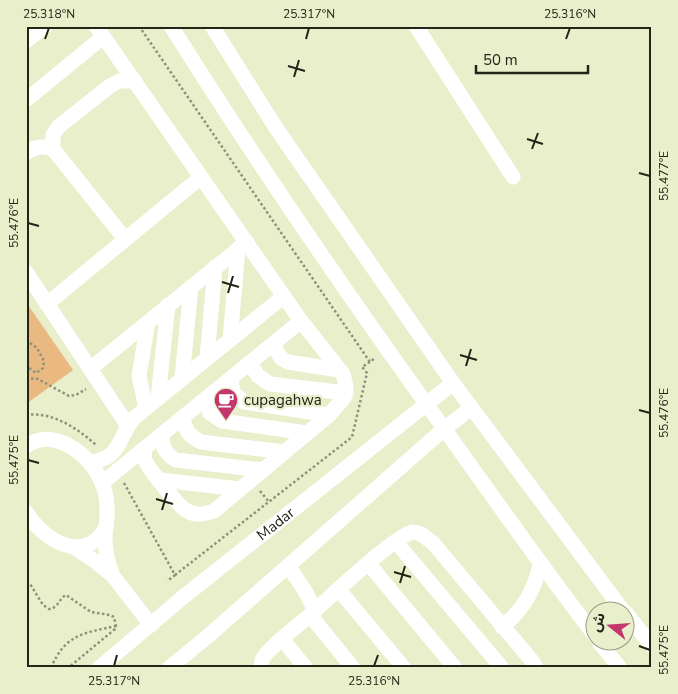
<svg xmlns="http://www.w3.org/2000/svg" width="678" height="694" viewBox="0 0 678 694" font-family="'Nunito Sans','Noto Sans Arabic',sans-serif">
	<rect width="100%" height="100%" fill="#e9efcb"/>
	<!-- green -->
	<path fill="#eab981" d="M 26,302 L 73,370 L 26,404 Z"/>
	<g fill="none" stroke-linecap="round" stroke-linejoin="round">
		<!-- path -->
		<g stroke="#8d9278" stroke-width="2.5" stroke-dasharray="2.5 2.5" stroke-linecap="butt">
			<path d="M 139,26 L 370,362 L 375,358"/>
			<path d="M 26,340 L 37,348 L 44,361 L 43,368 L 36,373 L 26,366"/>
			<path d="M 26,378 L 38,379 L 69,396 L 76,395 L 86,389"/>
			<path d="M 26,415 C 52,411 79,429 97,446"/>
			<path d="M 124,483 L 175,575 L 167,581"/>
			<path d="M 260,491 L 269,502"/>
			<path d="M 175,575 L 352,437 L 367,373 L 362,367 L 370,362"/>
			<path d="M 26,585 L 30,584 L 43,605 L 49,609 C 59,608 59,598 66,595 L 91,612 L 110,615 L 114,617 L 116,626 L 115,629 L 68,668"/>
			<path d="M 26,663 L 30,668"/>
			<path d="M 51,668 C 65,634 84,633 116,626"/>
		</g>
		<!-- minor -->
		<g stroke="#fff" stroke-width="15">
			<path d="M 96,26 L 301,321 L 343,374 L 346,386 L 344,398 L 329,415 L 214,511 C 205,514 197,516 187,511 C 179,507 148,468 145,460 C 144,456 144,452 145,448"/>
			<path d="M 171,26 C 252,155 338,281 427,405 C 483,482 537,561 596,637"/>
			<path d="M 212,26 L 276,128 L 453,383 L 624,612"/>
			<path d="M 416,26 L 513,177"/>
			<path d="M 26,41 L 45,26"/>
			<path d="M 26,100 L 103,37"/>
			<path d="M 26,153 C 35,147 42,145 53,149"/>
			<path d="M 125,239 L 53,149 L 53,135 L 58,127 L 110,86 L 119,81 L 135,81"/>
			<path d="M 26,272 L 128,426"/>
			<path d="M 47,304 L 201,177"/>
			<path d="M 230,340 L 238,249"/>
			<path d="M 273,345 L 281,358 L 288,362 L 339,370"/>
			<path d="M 207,358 L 215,267"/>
			<path d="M 250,363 L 258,376 L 270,384 L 346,393"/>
			<path d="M 90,369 L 247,242"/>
			<path d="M 182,378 L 191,287"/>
			<path d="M 231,379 L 233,393 L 244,402 L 329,415"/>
			<path d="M 158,398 L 168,305"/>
			<path d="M 205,400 L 210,413 L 222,421 L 307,433"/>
			<path d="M 146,408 L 139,376 L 148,322"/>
			<path d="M 183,418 C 184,429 190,437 201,442 L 285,452"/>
			<path d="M 162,435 C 162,447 166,455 176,460 L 263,470"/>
			<path d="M 26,446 C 40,437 51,438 66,444 C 90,456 107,481 107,508 C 108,519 105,529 105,539 C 105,552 108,564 113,576"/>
			<path d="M 90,462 C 122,459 118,436 134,418 L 284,296"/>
			<path d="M 160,480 L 240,489"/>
			<path d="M 102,483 L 301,321"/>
			<path d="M 26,512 C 43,540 85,566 106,527"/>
			<path d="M 396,542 L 502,668"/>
			<path d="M 75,548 L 95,561 L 113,576 L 151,625"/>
			<path d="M 368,563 L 455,668"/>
			<path d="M 288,566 L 304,589 L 315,610"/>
			<path d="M 339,590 L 404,668"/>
			<path d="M 626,613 L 652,646"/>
			<path d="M 310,615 L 353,668"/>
			<path d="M 502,627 C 523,610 534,591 540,565"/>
			<path d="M 282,639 L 306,668"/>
			<path d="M 599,642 L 620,668"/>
			<path id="s1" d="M 99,668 L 182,598 L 453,383"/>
			<path d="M 169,668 L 207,637 L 444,429 L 471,408"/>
			<path d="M 261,668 C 261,663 262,658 266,654 C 278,640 295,628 309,616 C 326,601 396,534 413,532 C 421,532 427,539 433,543 L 533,662 L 536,668"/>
		</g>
	</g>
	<!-- ticks -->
	<path fill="none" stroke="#222517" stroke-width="2" d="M 45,39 L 49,28M 306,39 L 309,28M 566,39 L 570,28M 288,66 L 305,71M 294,77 L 299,60M 527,139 L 543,144M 532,149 L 538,133M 639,173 L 650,176M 28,223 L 39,226M 222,282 L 239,287M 228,293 L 233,276M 460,355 L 477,360M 466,366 L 471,349M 639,410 L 650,413M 28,460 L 39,463M 156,499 L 173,504M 162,510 L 167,493M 394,572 L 411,577M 400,583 L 405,566M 639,646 L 650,650M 114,666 L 117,655M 374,666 L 378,655"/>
	<!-- icons -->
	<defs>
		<symbol id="cafe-pin" viewBox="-11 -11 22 30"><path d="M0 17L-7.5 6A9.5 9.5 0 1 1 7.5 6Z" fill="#c3376c" stroke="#e9efcb"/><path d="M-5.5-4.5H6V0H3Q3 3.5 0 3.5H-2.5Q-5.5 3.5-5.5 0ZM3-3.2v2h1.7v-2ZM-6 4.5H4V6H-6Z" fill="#fff"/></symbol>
	</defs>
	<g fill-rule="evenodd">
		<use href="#cafe-pin" x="212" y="386" width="28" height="38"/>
	</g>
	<g text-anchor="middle" stroke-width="4.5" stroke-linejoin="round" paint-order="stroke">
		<!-- poi labels -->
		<g font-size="15" fill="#222517" stroke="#e9efcb" text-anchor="start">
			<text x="244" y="405">cupagahwa</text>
		</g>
		<!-- street labels -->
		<g font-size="15" fill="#222517" stroke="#e9efcb">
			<text dy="5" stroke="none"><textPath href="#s1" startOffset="228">Madar</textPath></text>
		</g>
	</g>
	<!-- border -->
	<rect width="678" height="694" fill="none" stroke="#e9efcb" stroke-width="55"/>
	<!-- north arrow -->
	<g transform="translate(610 626) rotate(287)"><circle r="24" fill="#e9efcb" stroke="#999e83"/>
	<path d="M0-4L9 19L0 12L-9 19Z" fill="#c3376c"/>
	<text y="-8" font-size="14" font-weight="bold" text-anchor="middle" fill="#222517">ش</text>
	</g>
	<!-- scale -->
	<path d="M476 65v8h112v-8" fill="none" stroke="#222517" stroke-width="2.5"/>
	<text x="483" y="65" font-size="15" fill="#222517" stroke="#e9efcb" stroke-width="4" paint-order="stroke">50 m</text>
	<rect x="28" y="28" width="622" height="638" fill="none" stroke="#222517" stroke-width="2"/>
	<g font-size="12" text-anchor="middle" fill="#222517">
		<text x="49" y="18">25.318°N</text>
		<text x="309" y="18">25.317°N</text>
		<text x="570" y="18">25.316°N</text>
		<text transform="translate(664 176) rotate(-90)" y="4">55.477°E</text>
		<text transform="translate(14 223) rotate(-90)" y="4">55.476°E</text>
		<text transform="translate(664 413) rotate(-90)" y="4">55.476°E</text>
		<text transform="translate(14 460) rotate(-90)" y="4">55.475°E</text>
		<text transform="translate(664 650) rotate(-90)" y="4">55.475°E</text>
		<text x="114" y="685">25.317°N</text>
		<text x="374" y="685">25.316°N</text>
	</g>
</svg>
